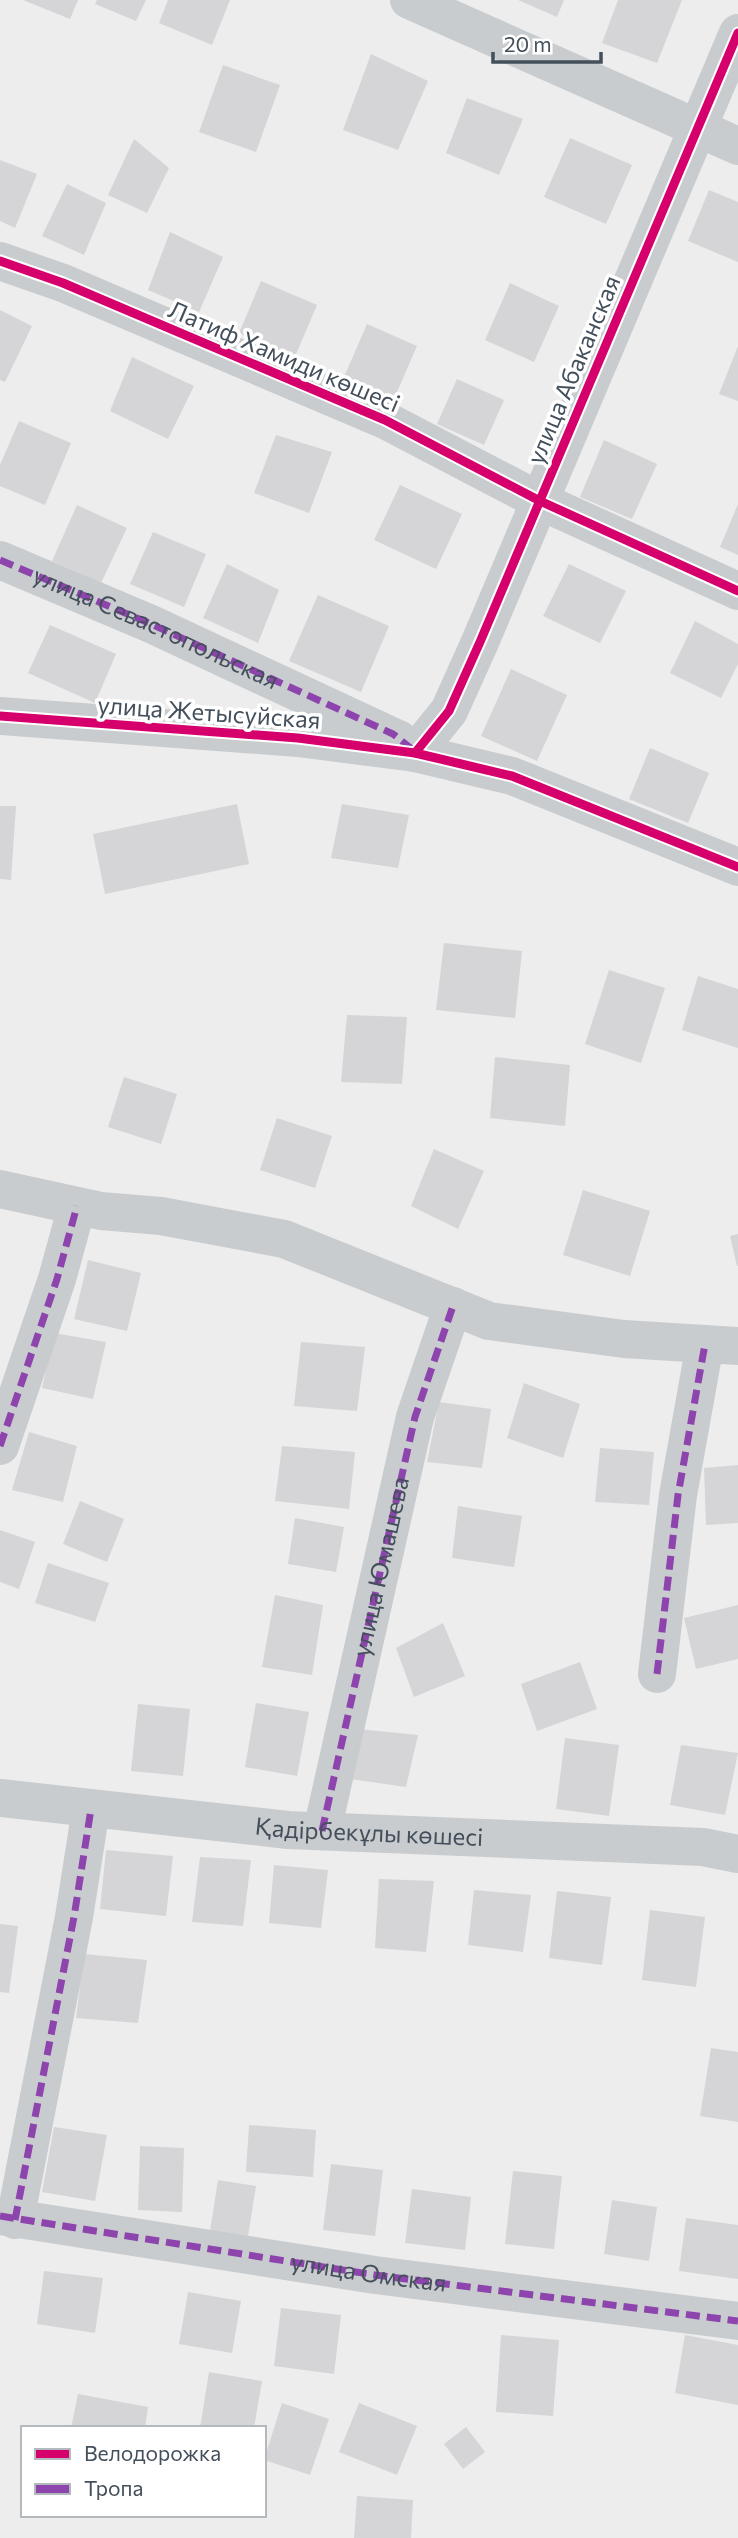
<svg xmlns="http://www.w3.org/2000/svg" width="738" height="2538" viewBox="0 0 738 2538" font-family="Commissioner,sans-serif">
	<rect width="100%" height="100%" fill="#eeeded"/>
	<!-- building -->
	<g fill="#d5d5d7">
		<path d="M 23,0 L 78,0 L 70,19 Z"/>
		<path d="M 97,0 L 146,0 L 136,21 L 95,4 Z"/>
		<path d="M 168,0 L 230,0 L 212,45 L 159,23 Z"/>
		<path d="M 518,0 L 564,0 L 557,17 Z"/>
		<path d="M 618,0 L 682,0 L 657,63 L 602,43 Z"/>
		<path d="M 371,54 L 428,81 L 398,150 L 343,130 Z"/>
		<path d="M 223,65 L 280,85 L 256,152 L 199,132 Z"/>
		<path d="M 467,98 L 523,119 L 499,175 L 446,153 Z"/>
		<path d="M 570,138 L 632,165 L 606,224 L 544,197 Z"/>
		<path d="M 134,139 L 169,168 L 147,213 L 108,195 Z"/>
		<path d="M 0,160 L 37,174 L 15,228 L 0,221 Z"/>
		<path d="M 67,184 L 106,203 L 84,255 L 42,236 Z"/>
		<path d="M 709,190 L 738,202 L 738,262 L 688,241 Z"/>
		<path d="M 170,232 L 223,257 L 199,312 L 148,290 Z"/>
		<path d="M 261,281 L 317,305 L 294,359 L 239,333 Z"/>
		<path d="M 510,283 L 559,306 L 534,362 L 485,340 Z"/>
		<path d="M 0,310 L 32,326 L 5,382 L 0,380 Z"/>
		<path d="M 367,324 L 417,346 L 394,399 L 344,377 Z"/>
		<path d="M 738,346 L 738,401 L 719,394 Z"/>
		<path d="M 132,357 L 194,386 L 168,439 L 110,411 Z"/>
		<path d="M 457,379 L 504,400 L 484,445 L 437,424 Z"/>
		<path d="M 19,421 L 71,443 L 45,505 L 0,486 L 0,465 Z"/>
		<path d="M 276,435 L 332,452 L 309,513 L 254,493 Z"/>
		<path d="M 604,440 L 657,464 L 632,519 L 580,497 Z"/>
		<path d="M 400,485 L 462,514 L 436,569 L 374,540 Z"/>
		<path d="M 738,504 L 738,555 L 720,547 Z"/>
		<path d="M 77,505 L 127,528 L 101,583 L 52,561 Z"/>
		<path d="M 153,532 L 206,554 L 184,607 L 130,584 Z"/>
		<path d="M 227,564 L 279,590 L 258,643 L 203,618 Z"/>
		<path d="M 569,564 L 626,591 L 600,643 L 543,616 Z"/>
		<path d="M 318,595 L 389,626 L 361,692 L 289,661 Z"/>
		<path d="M 695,621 L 738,644 L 738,664 L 721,698 L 670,673 Z"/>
		<path d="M 50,625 L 116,654 L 95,703 L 28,673 Z"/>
		<path d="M 511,669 L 567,695 L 537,761 L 481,736 Z"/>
		<path d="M 650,748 L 709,773 L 688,823 L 629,799 Z"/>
		<path d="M 237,804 L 249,864 L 105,894 L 93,834 Z"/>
		<path d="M 342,804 L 409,815 L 398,868 L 331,858 Z"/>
		<path d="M 0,806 L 16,806 L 11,880 L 0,879 Z"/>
		<path d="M 444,943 L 522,951 L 515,1018 L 436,1010 Z"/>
		<path d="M 609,970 L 665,988 L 641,1063 L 585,1044 Z"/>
		<path d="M 698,976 L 738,989 L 738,1048 L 682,1030 Z"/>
		<path d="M 347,1015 L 407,1017 L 402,1084 L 341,1082 Z"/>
		<path d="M 495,1057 L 570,1065 L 565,1126 L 490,1118 Z"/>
		<path d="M 124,1077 L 177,1094 L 161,1144 L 108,1127 Z"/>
		<path d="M 277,1118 L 332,1136 L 315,1188 L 260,1170 Z"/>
		<path d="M 434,1149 L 484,1171 L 458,1229 L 411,1206 Z"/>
		<path d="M 583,1190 L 650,1211 L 630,1276 L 563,1255 Z"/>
		<path d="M 738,1234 L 738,1266 L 737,1266 L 730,1236 Z"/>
		<path d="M 88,1260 L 141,1273 L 127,1331 L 74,1319 Z"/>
		<path d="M 54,1333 L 106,1342 L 93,1399 L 42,1388 Z"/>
		<path d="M 301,1342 L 365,1347 L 357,1411 L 294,1406 Z"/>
		<path d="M 524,1383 L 580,1404 L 563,1458 L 507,1438 Z"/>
		<path d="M 439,1402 L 491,1409 L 482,1468 L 427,1462 Z"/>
		<path d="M 29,1432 L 77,1446 L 63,1502 L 12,1490 Z"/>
		<path d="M 282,1446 L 355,1452 L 349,1509 L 275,1501 Z"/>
		<path d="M 600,1448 L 654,1452 L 649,1505 L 595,1502 Z"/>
		<path d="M 738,1465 L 738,1523 L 706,1525 L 704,1468 Z"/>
		<path d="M 80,1501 L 124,1519 L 107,1562 L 63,1544 Z"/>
		<path d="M 458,1506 L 522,1516 L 514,1567 L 452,1558 Z"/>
		<path d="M 295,1518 L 344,1527 L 336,1572 L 288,1564 Z"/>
		<path d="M 0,1530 L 35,1542 L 19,1589 L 0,1582 Z"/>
		<path d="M 48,1563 L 109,1583 L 95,1622 L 35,1603 Z"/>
		<path d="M 275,1595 L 323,1605 L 312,1675 L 262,1667 Z"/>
		<path d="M 738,1605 L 738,1659 L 696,1669 L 684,1618 Z"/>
		<path d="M 443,1623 L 465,1676 L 414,1697 L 396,1648 Z"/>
		<path d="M 580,1662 L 597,1709 L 537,1731 L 521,1684 Z"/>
		<path d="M 256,1703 L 309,1712 L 297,1776 L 245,1767 Z"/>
		<path d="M 138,1704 L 190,1709 L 183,1776 L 131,1771 Z"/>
		<path d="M 358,1729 L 418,1735 L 406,1787 L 350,1779 Z"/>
		<path d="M 565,1738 L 619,1745 L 609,1816 L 556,1809 Z"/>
		<path d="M 681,1745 L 738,1753 L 725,1815 L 670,1805 Z"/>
		<path d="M 106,1850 L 173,1856 L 166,1916 L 100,1909 Z"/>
		<path d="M 200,1857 L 251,1860 L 243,1926 L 192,1922 Z"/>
		<path d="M 274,1865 L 328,1870 L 321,1928 L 269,1923 Z"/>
		<path d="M 379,1879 L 434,1881 L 426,1952 L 375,1948 Z"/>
		<path d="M 474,1890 L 531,1895 L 523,1952 L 468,1945 Z"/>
		<path d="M 557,1891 L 611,1897 L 602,1965 L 549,1958 Z"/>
		<path d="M 650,1910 L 705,1917 L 696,1987 L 642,1980 Z"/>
		<path d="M 0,1924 L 18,1926 L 9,1993 L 0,1992 Z"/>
		<path d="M 84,1954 L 147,1960 L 138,2023 L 76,2018 Z"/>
		<path d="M 711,2048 L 738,2052 L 738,2122 L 700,2116 Z"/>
		<path d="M 249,2125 L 316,2130 L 313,2177 L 246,2172 Z"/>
		<path d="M 54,2127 L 107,2135 L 95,2201 L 42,2192 Z"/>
		<path d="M 140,2146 L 184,2148 L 182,2212 L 138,2210 Z"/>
		<path d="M 331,2164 L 383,2170 L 375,2236 L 323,2230 Z"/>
		<path d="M 513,2171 L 562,2176 L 554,2249 L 505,2244 Z"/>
		<path d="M 218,2180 L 256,2186 L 248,2236 L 210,2231 Z"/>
		<path d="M 412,2189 L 471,2197 L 465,2250 L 405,2243 Z"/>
		<path d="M 612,2200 L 657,2207 L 649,2261 L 604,2254 Z"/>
		<path d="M 686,2218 L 738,2225 L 738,2279 L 679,2271 Z"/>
		<path d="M 44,2271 L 103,2278 L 95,2333 L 37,2324 Z"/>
		<path d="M 188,2292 L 241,2301 L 232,2353 L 179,2344 Z"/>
		<path d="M 281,2308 L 341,2315 L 334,2374 L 274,2366 Z"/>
		<path d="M 501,2335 L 559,2340 L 553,2416 L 496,2412 Z"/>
		<path d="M 685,2335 L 738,2345 L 738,2405 L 675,2393 Z"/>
		<path d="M 209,2372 L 262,2381 L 254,2428 L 200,2428 Z"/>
		<path d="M 78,2394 L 148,2407 L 145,2428 L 71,2428 Z"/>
		<path d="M 282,2403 L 329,2419 L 310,2475 L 264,2460 Z"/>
		<path d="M 359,2403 L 417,2426 L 397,2475 L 339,2452 Z"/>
		<path d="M 466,2427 L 485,2452 L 463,2469 L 444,2444 Z"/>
		<path d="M 357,2496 L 413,2500 L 411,2538 L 354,2538 Z"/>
	</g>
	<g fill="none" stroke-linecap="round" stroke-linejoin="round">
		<!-- street -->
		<g stroke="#c9ccce" stroke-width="38">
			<path d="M 409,0 L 738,146"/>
			<path d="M 0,261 L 63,283 L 385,420 L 540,501 L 738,591"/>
			<path id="s1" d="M 0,560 L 151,624 L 400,740"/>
			<path d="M 0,716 L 298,738 L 415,753 L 512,776 L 738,867"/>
			<path d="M 415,753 L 449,711 L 480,642 L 738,33"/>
			<path d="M 0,1189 L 101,1211 L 161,1216 L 284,1239 L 489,1321 L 624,1339 L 738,1346"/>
			<path d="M 0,1446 L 57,1279 L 77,1206"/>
			<path d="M 657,1674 L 678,1495 L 705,1344"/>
			<path id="s2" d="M 0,1798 L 288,1830 L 703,1847 L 738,1854"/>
			<path id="s3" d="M 322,1831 L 415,1417 L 453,1306"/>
			<path d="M 0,2216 L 375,2275 L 738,2321"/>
			<path d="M 15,2220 L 74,1917 L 91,1809"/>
		</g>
		<!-- quiet -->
		<g stroke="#8e44ad" stroke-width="7" stroke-dasharray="14 7" stroke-linecap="butt">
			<path d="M 0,560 L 151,624 L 393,734 L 413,750"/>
			<path d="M 0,1446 L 57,1279 L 77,1206"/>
			<path d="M 657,1674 L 678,1495 L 705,1344"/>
			<path d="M 322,1831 L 415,1417 L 453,1306"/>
			<path id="s4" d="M 0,2216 L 375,2275 L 738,2321"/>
			<path d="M 15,2220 L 74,1917 L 91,1809"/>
		</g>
		<defs>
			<g id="cycleway">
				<path d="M 0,261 L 63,283 L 385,420 L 540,501 L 738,591"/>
				<path d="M 0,716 L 298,738 L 415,753 L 512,776 L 738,867"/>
				<path d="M 415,753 L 449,711 L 480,642 L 738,33"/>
			</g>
		</defs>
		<!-- cycleway casing -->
		<use href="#cycleway" stroke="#fff" stroke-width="13"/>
		<!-- cycleway -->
		<use href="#cycleway" stroke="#d6006c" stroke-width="9"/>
	</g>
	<g text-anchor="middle" stroke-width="7" stroke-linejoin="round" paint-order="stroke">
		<!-- street labels -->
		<g font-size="24" fill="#434f5b" stroke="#fff">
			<text transform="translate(284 357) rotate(23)" y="8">Латиф Хамиди көшесі</text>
			<text transform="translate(574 370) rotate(-67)" y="8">улица Абаканская</text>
			<text dy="8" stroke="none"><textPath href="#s1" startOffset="170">улица Севастопольская</textPath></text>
			<text transform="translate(209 713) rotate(4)" y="8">улица Жетысуйская</text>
			<text dy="8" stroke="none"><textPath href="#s3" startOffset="271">улица Юмашева</textPath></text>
			<text dy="8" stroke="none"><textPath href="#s2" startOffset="371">Қадірбекұлы көшесі</textPath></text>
			<text dy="8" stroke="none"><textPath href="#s4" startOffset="373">улица Омская</textPath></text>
		</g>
	</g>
	<!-- legend -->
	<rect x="21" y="2426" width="245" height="91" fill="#ffffff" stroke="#b4b9bd" stroke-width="2"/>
	<rect x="35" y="2449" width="35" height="10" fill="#d6006c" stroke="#b4b9bd" stroke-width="2"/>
	<text x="84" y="2461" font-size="21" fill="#434f5b">Велодорожка</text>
	<rect x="35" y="2484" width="35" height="10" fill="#8e44ad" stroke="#b4b9bd" stroke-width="2"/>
	<text x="84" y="2496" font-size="21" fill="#434f5b">Тропа</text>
	<!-- scale -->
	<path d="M493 52v10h108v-10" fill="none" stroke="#434f5b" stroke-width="3.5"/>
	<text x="504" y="52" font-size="21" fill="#434f5b" stroke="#ffffff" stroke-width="5" paint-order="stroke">20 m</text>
</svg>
